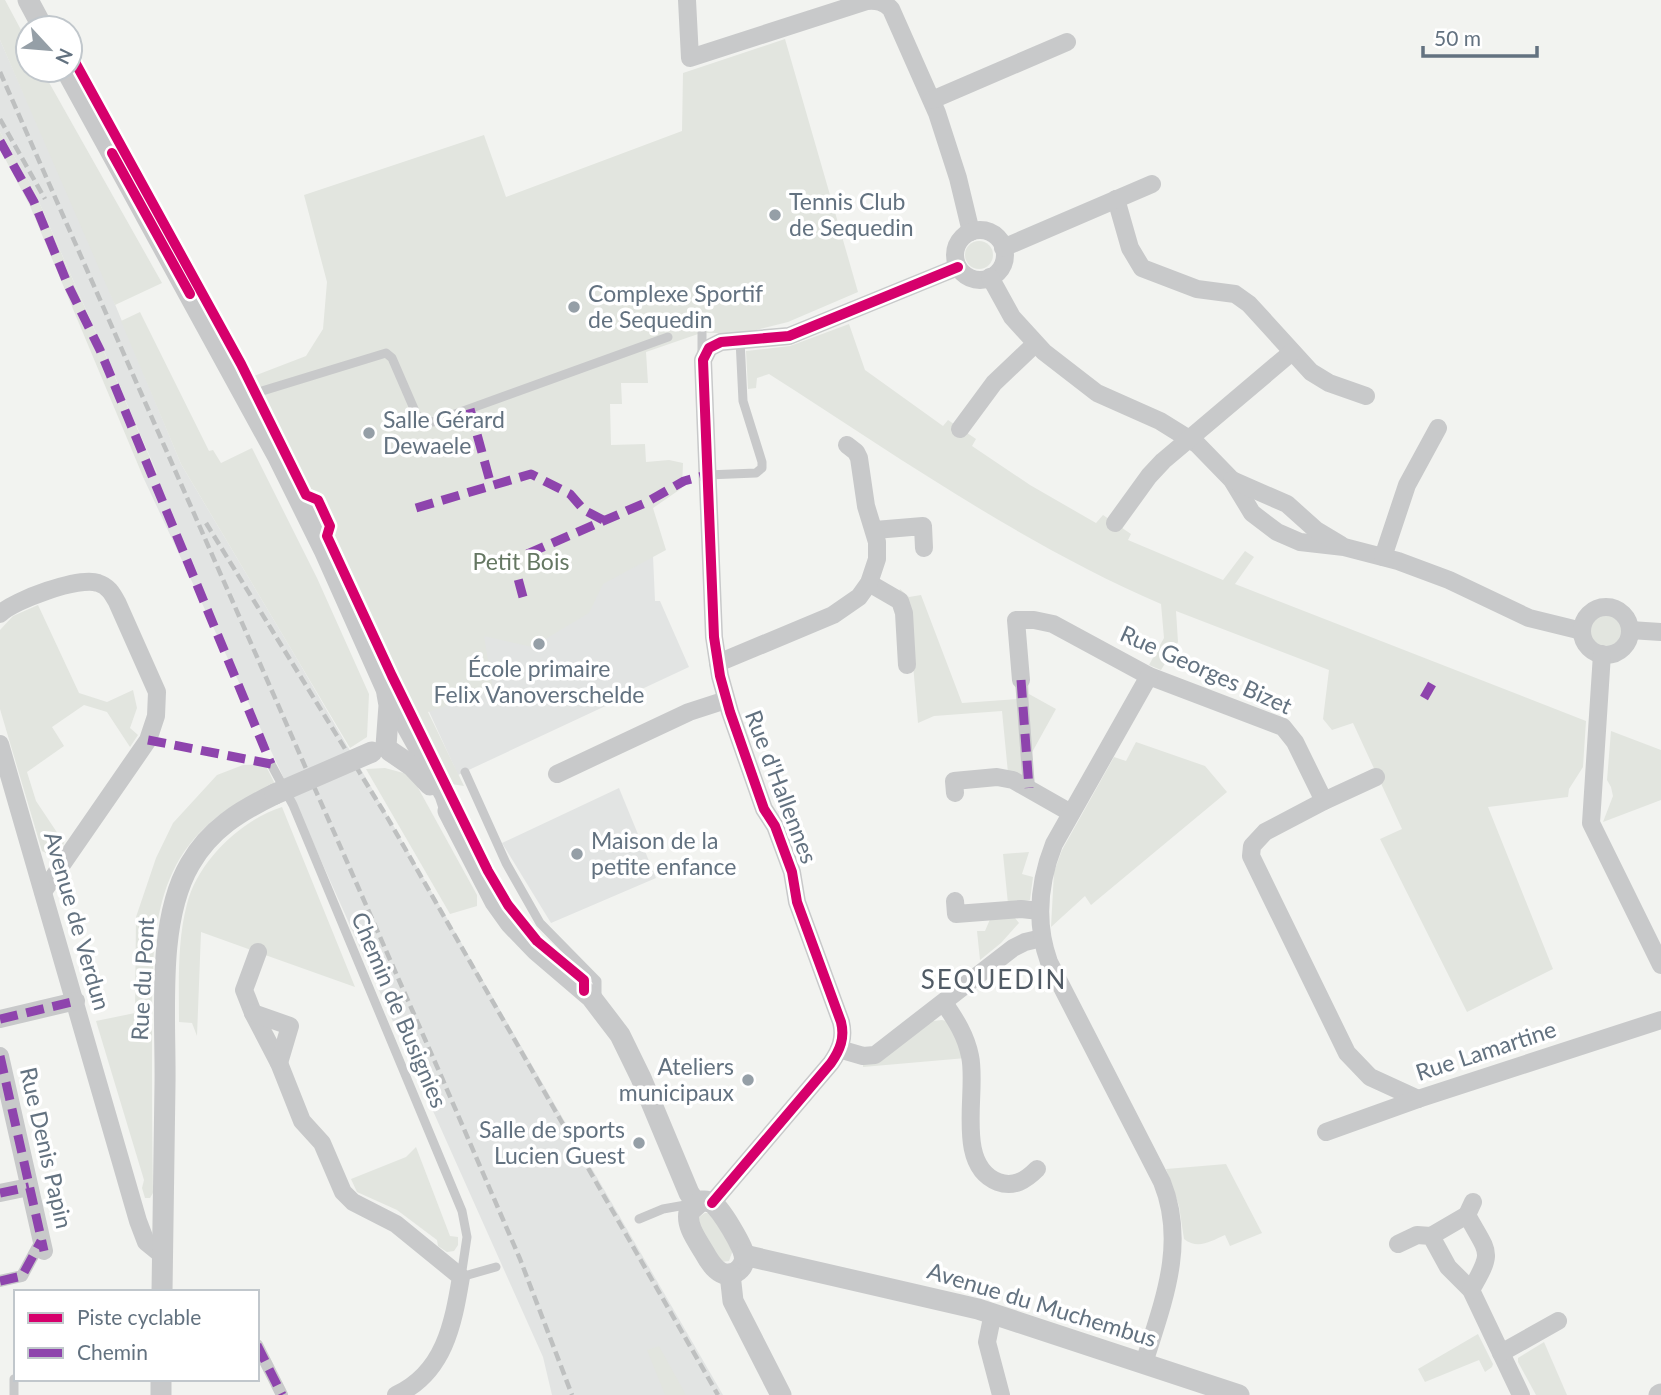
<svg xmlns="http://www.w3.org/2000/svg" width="1661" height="1395" viewBox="0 0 1661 1395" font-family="Lato,sans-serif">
	<rect width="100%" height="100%" fill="#f2f3f0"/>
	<!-- built -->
	<g fill="#e2e4e3">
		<path d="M 0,40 L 86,234 L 181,464 L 297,659 L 723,1395 L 552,1395 L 543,1357 L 294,800 L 144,479 L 157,473 L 33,188 L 0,132 Z"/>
		<path d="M 653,556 L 655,601 L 660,601 L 689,667 L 458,775 L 386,617 Z"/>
		<path d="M 619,788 L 656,878 L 551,923 L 502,843 Z"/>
	</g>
	<!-- green -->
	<g fill="#e2e5df">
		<path d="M 0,0 L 5,0 L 28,43 L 28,70 L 42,70 L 162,283 L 115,305 L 0,40 Z"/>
		<path d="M 785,39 L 858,292 L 788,322 L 744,333 L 701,333 L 646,352 L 648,383 L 621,383 L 622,404 L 610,404 L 611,445 L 645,444 L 646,462 L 669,460 L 683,463 L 682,488 L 653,508 L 666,550 L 603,584 L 589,613 L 532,647 L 484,636 L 493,690 L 428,712 L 464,786 L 451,784 L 330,534 L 331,527 L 319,499 L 310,495 L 254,376 L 306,356 L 323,329 L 327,282 L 304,195 L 484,135 L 506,197 L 682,131 L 683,73 Z"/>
		<path d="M 0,132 L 33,188 L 157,474 L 144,479 L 30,206 L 0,149 Z"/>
		<circle cx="979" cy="255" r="14"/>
		<path d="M 140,312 L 209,451 L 213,450 L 221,463 L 252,448 L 317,578 L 369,694 L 367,737 L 350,748 L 181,464 L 121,321 Z"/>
		<path d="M 849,324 L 865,370 L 943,426 L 948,420 L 976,439 L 972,446 L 1030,485 L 1096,523 L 1103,515 L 1131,534 L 1128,540 L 1223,580 L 1245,551 L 1254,557 L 1235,584 L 1586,721 L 1583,767 L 1569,789 L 1568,797 L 1488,807 L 1553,969 L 1467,1012 L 1380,839 L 1402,829 L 1353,723 L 1332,730 L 1323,719 L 1329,670 L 1176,611 L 1178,642 L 1161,670 L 1149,665 L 1164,638 L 1161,604 C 1022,544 897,456 769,374 L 757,378 L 756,388 L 748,389 L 746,351 L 790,346 Z"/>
		<path d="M 900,589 L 909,597 L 921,595 L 962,703 L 1019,699 L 1023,778 L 1008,773 L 1002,711 L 934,716 L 918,723 L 909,617 L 899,592 Z"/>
		<path d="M 38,605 L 79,693 L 107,702 L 133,690 L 137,708 L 130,728 L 138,735 L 130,747 L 107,712 L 84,705 L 52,727 L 64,746 L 27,772 L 36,801 L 64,843 L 59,852 L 50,855 L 42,851 L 0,709 L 0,630 L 13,616 Z"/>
		<circle cx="1605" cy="630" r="17"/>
		<path d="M 1028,679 L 1029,694 L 1056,709 L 1030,756 L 1024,680 Z"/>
		<path d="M 1611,731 L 1661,750 L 1661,800 L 1603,822 L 1613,796 L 1611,787 L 1607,780 Z"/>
		<path d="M 1136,742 L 1205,766 L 1227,792 L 1091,905 L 1085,896 L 1051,927 L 1054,872 L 1062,850 L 1114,757 L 1126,761 Z"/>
		<path d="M 265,764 L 275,784 C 153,835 152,916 152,1034 C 152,1087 152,1140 153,1193 L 150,1198 L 145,1198 L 142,1188 L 144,1180 L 96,1021 L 135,1013 L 136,917 L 156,858 L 173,823 L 217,775 L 243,765 Z"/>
		<path d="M 385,768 L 411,775 L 477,895 L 477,906 L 450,914 L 366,769 Z"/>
		<path d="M 282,807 L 355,987 L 201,932 L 197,1036 L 192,1023 L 179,1022 C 179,983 177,942 187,904 C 198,861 241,820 282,807 Z"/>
		<path d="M 1029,852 L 1022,874 L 1033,877 L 1030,900 L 1008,904 L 1003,854 Z"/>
		<path d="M 991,917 L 1015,918 L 1019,923 L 1001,943 L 980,960 L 977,931 L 985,931 Z"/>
		<path d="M 942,1020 L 950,1022 L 966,1058 L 863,1067 L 863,1062 L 933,1021 Z"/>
		<path d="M 416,1147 L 450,1236 L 458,1237 L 458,1245 L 454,1251 L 447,1252 L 438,1246 L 437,1240 L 397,1210 L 357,1192 L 351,1179 L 406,1157 Z"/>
		<path d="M 1226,1164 L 1262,1233 L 1230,1246 L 1225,1235 C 1211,1241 1198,1250 1184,1239 L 1179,1206 L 1166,1169 Z"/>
		<path d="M 705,1213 L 710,1213 L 733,1250 L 729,1261 L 722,1262 L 698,1225 L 699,1217 Z"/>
		<path d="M 1478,1334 L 1493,1364 L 1492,1367 L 1485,1372 L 1479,1360 L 1425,1382 L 1418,1369 Z"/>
		<path d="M 1544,1342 L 1567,1395 L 1536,1395 L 1518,1362 L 1518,1358 Z"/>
		<path d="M 659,1346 L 686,1395 L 665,1395 L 647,1350 Z"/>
	</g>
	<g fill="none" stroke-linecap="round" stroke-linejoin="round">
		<!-- service -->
		<g stroke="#c8c9ca" stroke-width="9">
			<path d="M 702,333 L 702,352"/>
			<path d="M 246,396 L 386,353 L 392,358 L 418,418 L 433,422 L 668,337"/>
			<path d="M 707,475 L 756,473 L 762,468 L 762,462 L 743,401 L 740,340"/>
			<path d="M 271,764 L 293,805 L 462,1211 L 467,1237 L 461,1277 L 496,1267"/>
			<path d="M 465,772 L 506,863 L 540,923 L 597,981 L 597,999"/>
			<path d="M 639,1219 L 663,1209 L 691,1204"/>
			<path d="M 14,1379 L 14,1395"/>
		</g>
		<!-- pedestrian -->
		<g stroke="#c8c9ca" stroke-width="12">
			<path d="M 1021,680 L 1029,788"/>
			<path d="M 0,1281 L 22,1276 L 41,1241"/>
			<path d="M 257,1345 L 282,1395"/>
		</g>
		<!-- minor -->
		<g stroke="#c8c9ca" stroke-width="18">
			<path d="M 687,0 L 690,58 L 867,1 C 877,0 884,2 891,9 L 937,113 L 958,178 L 971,232"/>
			<path d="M 932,100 L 1067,42"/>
			<path d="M 1116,199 L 1130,248 L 1142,268 L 1197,289 L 1235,294 L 1249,304 L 1311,372 L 1329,383 L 1366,396"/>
			<circle cx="980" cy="255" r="25"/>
			<path d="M 1003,248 L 1152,184"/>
			<path d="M 990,277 L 1012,317 L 1044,352 L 1097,393 L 1160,421 L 1197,444 L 1232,480 L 1252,513 L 1277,532 L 1300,542 L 1344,547 L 1398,561 L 1449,580 L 1529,618 L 1582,631"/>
			<path d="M 960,429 L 994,383 L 1035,344"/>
			<path d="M 1232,480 L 1287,504 L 1316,530 L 1341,545"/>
			<path d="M 1115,523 L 1149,476 L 1163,461 L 1292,352"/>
			<path d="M 875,530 L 923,526 L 924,548"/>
			<path d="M 1383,557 L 1407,485 L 1438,428"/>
			<path d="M 869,583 L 900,601 L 904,613 L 907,665"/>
			<circle cx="1606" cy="631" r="24"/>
			<path d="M 0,614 C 14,600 80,576 98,583 C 108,586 112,593 117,602 L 157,692 L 156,716 L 148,740 L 43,892"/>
			<path d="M 1630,630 L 1661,632"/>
			<path d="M 1602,654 L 1591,823 L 1661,965"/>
			<path d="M 718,663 L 833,615 L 859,597 L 869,583 L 877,559 L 877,542 L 866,506 L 859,458 L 856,452 L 847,445"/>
			<path d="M 1021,680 L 1016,620 L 1034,620 L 1053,624 L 1149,676 L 1283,727 L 1295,742 L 1324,801"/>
			<path d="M 0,744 L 138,1221 L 146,1242 L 162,1255"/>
			<path d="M 557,774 L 689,712 L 726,700"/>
			<path d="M 1376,777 L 1324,801 L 1265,832 L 1252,846 L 1251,856 L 1347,1053 L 1370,1077 L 1418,1099"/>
			<path d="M 955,793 L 954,781 L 997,777 L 1013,780 L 1071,813"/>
			<path d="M 955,901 L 956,914 L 1021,909 L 1040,911"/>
			<path d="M 258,952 L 244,990 L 253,1013 L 279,1063 L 302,1121 L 322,1143 L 343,1192 L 353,1202 L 396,1224 L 461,1277 C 453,1325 444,1373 396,1395"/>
			<path d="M 944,1003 C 956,1020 966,1036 970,1056 C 978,1091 954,1165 998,1182 C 1014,1188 1026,1180 1037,1169"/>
			<path d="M 253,1013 L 290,1026 L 279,1063"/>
			<path d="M 0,1019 L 76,1001"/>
			<path d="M 839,1049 L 863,1056 L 875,1055 L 1013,948 L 1025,942 L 1042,938"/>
			<path d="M 0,1056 L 44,1251"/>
			<path d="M 1326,1132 L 1418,1099 L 1661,1020"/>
			<path d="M 0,1193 L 29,1187"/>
			<path d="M 712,1203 L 831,1063 C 840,1050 845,1038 841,1022 L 797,902 L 792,872 L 775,826 L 764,809 L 730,712 L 720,676 L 714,637 L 703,360 L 709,348 L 721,342 L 789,336 L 958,267"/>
			<path d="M 1431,1236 L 1467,1215"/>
			<path d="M 1398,1244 L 1417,1235 L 1431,1236 L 1448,1267 L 1471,1290 L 1521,1395"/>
			<path d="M 1471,1290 C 1494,1250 1489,1255 1467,1215 L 1473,1202"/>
			<path d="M 993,1313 L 987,1342 L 1001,1395"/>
			<path d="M 1501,1353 L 1558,1321"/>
			<path d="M 1144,1363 C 1163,1302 1187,1244 1162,1182 L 1049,962 C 1035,923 1039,882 1054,844 L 1149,676"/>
		</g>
		<!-- tertiary -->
		<g stroke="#c8c9ca" stroke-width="21">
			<path d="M 28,0 L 43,28"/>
			<path d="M 66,70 L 278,457 L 324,550 L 386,689 L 445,795 L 454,822"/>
			<path d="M 387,694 L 389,705 L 386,746 L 390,751 L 412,766 L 430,785"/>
			<path d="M 448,811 L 495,902 L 510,923 L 536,950 L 591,997 L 620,1035 L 641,1078 L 689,1193 L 696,1203"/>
			<path d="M 701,1201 C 706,1201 707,1200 712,1203 C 720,1207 745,1249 745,1258 C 744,1264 741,1269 736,1272 C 721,1281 710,1263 704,1252 C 697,1240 686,1226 689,1212 Z"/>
			<path d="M 744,1255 L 978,1309 L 1239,1395"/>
			<path d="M 730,1274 L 733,1301 L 781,1395"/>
			<path d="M 162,1292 C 163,1222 164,1153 165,1084 C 166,1017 156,922 190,864 C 210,829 240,811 275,794"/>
			<path d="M 161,1395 L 161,1379"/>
			<path d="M 1659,1395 L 1661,1394"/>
		</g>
		<!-- rail -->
		<g stroke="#bec0c0" stroke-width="4.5" stroke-dasharray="10 5" stroke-linecap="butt">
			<path d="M 0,72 L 442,1078 L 520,1259 L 572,1395"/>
			<path d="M 0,119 L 45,199"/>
			<path d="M 206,523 L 387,817 L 718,1395"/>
		</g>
		<!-- tertiary-bridge -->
		<path stroke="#c8c9ca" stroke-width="21" d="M 275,794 L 372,752"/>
		<!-- quiet -->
		<g stroke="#8e44ad" stroke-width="9" stroke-dasharray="18 9" stroke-linecap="butt">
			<path d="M 0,141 L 34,202 L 68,285 L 100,350 L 271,764"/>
			<path d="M 470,409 L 491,485"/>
			<path d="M 416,508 L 531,474 L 570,494 L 584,510 L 603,520"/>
			<path d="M 523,597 L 513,560 L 645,503 L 684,481 L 707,475"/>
			<path d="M 1021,680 L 1029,788"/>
			<path d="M 1424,698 L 1432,684"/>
			<path d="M 148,740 L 271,764"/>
			<path d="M 0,1019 L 76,1001"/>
			<path d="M 0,1056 L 44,1251"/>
			<path d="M 0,1193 L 29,1187"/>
			<path d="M 0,1281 L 22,1276 L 41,1241"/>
			<path d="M 257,1345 L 282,1395"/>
		</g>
		<defs>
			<g id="cycleway">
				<path d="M 70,53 L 241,364 L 306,495 L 318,500 L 330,526 L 327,536 L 392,676 L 488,871 L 508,905 L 537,941 L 584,980 L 584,991"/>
				<path d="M 112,153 L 190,294"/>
				<path d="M 712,1203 L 831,1063 C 840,1050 845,1038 841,1022 L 797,902 L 792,872 L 775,826 L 764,809 L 730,712 L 720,676 L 714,637 L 703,360 L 709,348 L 721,342 L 789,336 L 958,267"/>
			</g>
		</defs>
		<!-- cycleway casing -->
		<use href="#cycleway" stroke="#fff" stroke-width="15"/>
		<!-- cycleway -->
		<use href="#cycleway" stroke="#d6006c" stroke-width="10"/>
	</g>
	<!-- markers -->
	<g fill="#959fa7" stroke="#fff" stroke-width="2.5">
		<circle cx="775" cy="215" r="7"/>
		<circle cx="574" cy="307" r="7"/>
		<circle cx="369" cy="433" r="7"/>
		<circle cx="539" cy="644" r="7"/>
		<circle cx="577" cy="854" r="7"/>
		<circle cx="748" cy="1080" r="7"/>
		<circle cx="639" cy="1143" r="7"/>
	</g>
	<g text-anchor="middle" stroke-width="7" stroke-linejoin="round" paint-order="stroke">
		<!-- poi labels -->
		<g font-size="23" fill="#637280" stroke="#fff" text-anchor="start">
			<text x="789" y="210">Tennis Club<tspan x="789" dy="26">de Sequedin</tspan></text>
			<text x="588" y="302">Complexe Sportif<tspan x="588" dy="26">de Sequedin</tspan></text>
			<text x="383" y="428">Salle Gérard<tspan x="383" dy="26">Dewaele</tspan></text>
			<text x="539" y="677" text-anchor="middle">École primaire<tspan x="539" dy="26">Felix Vanoverschelde</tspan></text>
			<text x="591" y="849">Maison de la<tspan x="591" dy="26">petite enfance</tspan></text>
			<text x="734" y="1075" text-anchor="end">Ateliers<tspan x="734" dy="26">municipaux</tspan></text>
			<text x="625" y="1138" text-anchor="end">Salle de sports<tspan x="625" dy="26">Lucien Guest</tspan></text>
		</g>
		<!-- park labels -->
		<g font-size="23" fill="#657762" stroke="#fff">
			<text x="521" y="570">Petit Bois</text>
		</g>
		<!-- street labels -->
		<g font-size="23" fill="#637280" stroke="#fff">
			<text transform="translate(1206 670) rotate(24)" y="8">Rue Georges Bizet</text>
			<text transform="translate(781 787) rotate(69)" y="8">Rue d'Hallennes</text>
			<text transform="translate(77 921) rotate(74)" y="8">Avenue de Verdun</text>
			<text transform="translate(143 979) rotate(-87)" y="8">Rue du Pont</text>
			<text transform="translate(399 1010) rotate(67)" y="8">Chemin de Busignies</text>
			<text transform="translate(1486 1051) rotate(-18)" y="8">Rue Lamartine</text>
			<text transform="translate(46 1148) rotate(77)" y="8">Rue Denis Papin</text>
			<text transform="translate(1042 1305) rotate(17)" y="8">Avenue du Muchembus</text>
		</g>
		<!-- quarter labels -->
		<g font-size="26" letter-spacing="2" fill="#515b65" stroke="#fff">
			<text x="994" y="989">SEQUEDIN</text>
		</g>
	</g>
	<!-- legend -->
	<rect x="14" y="1290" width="245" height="91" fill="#ffffff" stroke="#c1c7cc" stroke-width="2"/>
	<rect x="28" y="1313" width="35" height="10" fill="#d6006c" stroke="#c1c7cc" stroke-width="2"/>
	<text x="77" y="1325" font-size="21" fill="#637280">Piste cyclable</text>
	<rect x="28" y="1348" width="35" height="10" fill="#8e44ad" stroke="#c1c7cc" stroke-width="2"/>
	<text x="77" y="1360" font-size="21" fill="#637280">Chemin</text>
	<!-- north arrow -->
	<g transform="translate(49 49) rotate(116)"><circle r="33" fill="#ffffff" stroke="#c1c7cc" stroke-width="2"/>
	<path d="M0-5L12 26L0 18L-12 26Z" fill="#959fa7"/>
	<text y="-10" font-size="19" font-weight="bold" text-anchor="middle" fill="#637280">N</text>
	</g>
	<!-- scale -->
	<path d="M1423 46v10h114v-10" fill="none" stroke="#637280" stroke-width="3.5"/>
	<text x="1434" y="46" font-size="21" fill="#637280" stroke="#ffffff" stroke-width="5" paint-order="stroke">50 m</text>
</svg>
